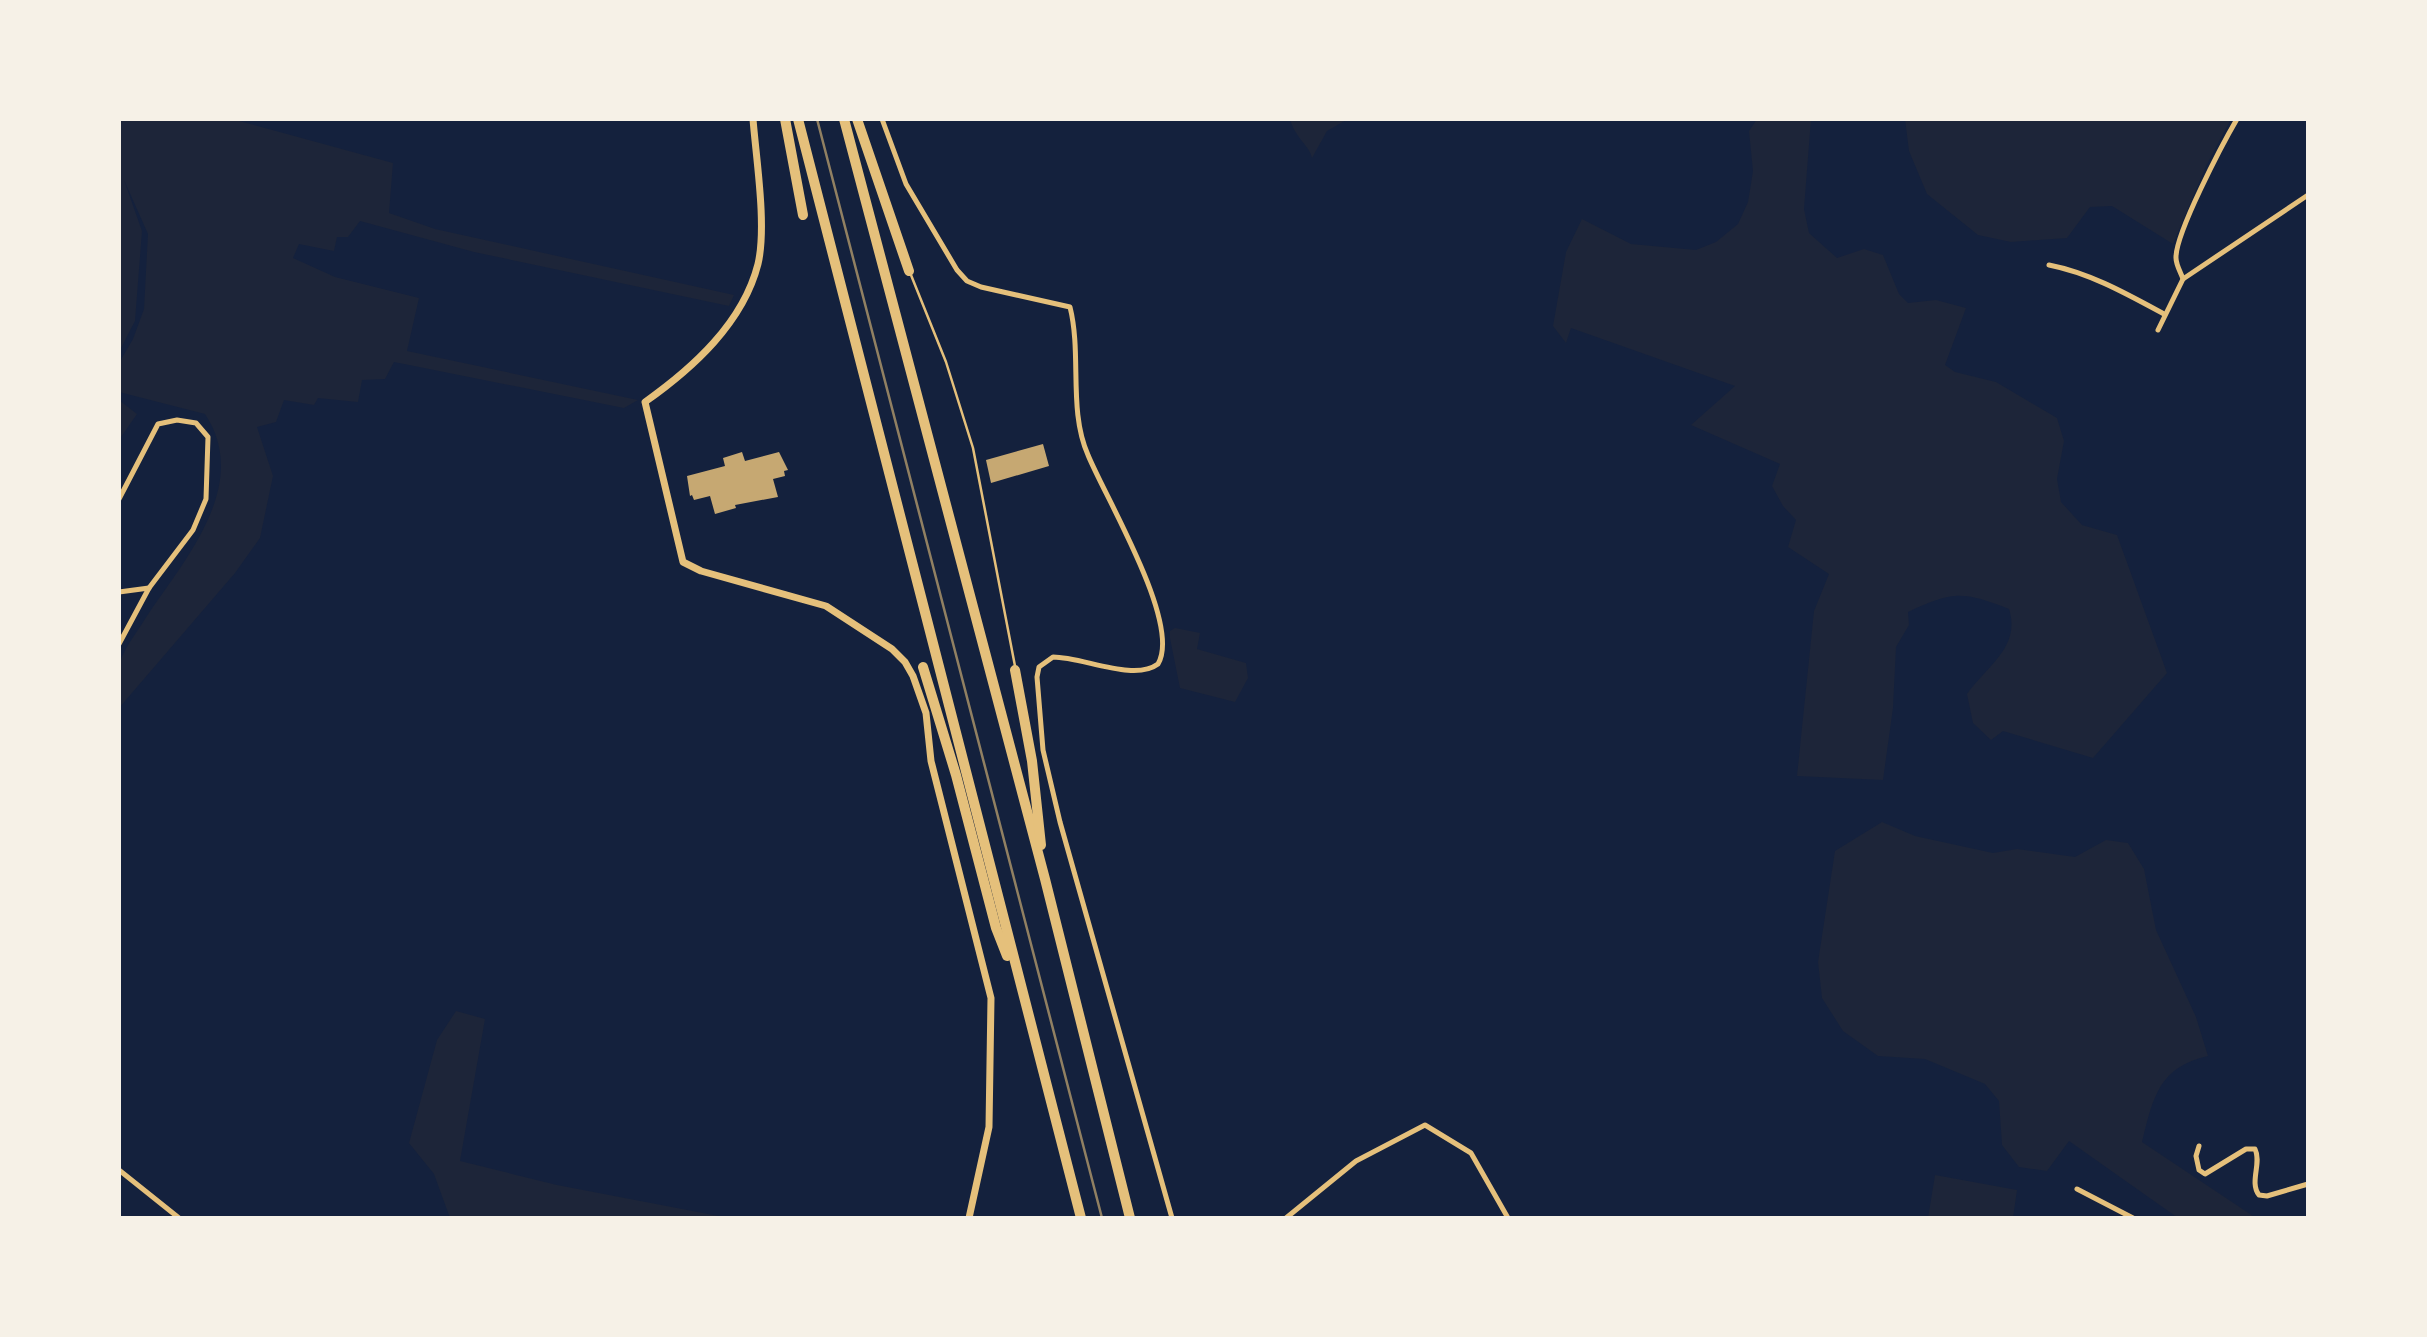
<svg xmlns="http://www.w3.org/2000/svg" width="2427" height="1337" viewBox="0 0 2427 1337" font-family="'IBM Plex Sans',sans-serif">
	<rect width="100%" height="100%" fill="#14213d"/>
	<!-- green -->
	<g fill="#1d2539">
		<path d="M 119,119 L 232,119 L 393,163 L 389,213 L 435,229 L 734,295 L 729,306 L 474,252 L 360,221 L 348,237 L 337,237 L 334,251 L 299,244 L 293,258 L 335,277 L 419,298 L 407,351 L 638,400 L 624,408 L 394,362 L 385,379 L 362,380 L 358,402 L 318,398 L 314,405 L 284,400 L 276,422 L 257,427 L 273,476 L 260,538 L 235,573 L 119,708 C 119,695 116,678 119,666 C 122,651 137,632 145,619 C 184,560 252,485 205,414 L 119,392 L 119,363 L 133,339 L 144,309 L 148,234 L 124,180 L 142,231 L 135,321 L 119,352 Z"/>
		<path d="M 1290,119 L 1348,119 L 1327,131 L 1312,158 C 1310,146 1295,138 1290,119 Z"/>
		<path d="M 1757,119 L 1811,119 L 1804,209 L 1809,233 L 1837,258 L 1864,249 L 1883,255 L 1899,294 L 1908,303 L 1936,300 L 1966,308 L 1945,365 L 1955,372 L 1996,382 L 2057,418 L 2064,441 L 2057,479 L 2061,502 L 2082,525 L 2117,535 L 2167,673 L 2093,758 L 2003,731 L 1991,740 L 1973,723 L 1967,694 C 1987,666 2021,647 2009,609 C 1962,591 1954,591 1908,612 L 1909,625 L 1896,647 L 1893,708 L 1883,780 L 1797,776 L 1814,611 L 1829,574 L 1788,547 L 1796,520 L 1783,506 L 1772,486 L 1780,464 L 1691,425 L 1735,386 L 1571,328 L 1566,343 L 1553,326 L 1566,252 L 1582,219 L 1631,244 L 1696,250 L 1716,242 L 1738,224 L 1748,202 L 1753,171 L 1749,131 Z"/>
		<path d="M 1905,119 L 2231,119 L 2206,166 L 2173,244 L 2112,206 L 2090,207 L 2067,238 L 2011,242 L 1978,235 L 1927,194 L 1909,151 Z"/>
		<path d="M 119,400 L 137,414 L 119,440 Z"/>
		<path d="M 1175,628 L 1200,633 L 1197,649 L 1246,663 L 1248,678 L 1235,702 L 1180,688 L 1170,638 L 1170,631 Z"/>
		<path d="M 1882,822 L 1915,836 L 1993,853 L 2017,849 L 2075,857 L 2106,840 L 2128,843 L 2144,869 L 2156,930 L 2196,1017 L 2208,1056 C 2159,1067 2153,1097 2142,1142 L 2256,1218 L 2178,1218 L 2069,1141 L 2047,1171 L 2019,1167 L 2002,1145 L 1999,1101 L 1985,1084 L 1925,1059 L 1878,1056 L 1843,1031 L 1822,998 L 1818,962 L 1835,851 Z"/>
		<path d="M 456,1011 L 485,1019 L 460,1161 L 557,1185 L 729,1218 L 450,1218 L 434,1174 L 409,1143 L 437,1040 Z"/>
		<path d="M 1935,1175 L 2017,1190 L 2013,1218 L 1928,1218 Z"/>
	</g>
	<!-- building -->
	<g fill="#c6a872">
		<path d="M 1043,444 L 1049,466 L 991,483 L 986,460 Z"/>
		<path d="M 742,452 L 745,461 L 779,452 L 788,470 L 784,471 L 785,476 L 773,479 L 778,497 L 735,505 L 736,508 L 715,514 L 710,496 L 694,500 L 692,495 L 690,496 L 687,476 L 725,466 L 723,458 Z"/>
	</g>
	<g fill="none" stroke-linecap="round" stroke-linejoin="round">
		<!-- service -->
		<path stroke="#e5c07b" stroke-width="2.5" d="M 911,275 L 946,362 L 973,448 L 1015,666"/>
		<!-- minor -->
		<g stroke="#e5c07b" stroke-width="5">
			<path d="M 882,119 L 906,184 L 957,270 L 967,281 L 981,287 L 1070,307 C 1082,355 1068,410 1088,455 C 1105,497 1182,624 1158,664 C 1134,682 1083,657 1053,657 L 1039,667 L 1037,677 L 1043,750 L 1060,822 L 1172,1218"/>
			<path d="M 2049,265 C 2090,273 2127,294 2164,314"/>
			<path d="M 2183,279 C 2181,273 2176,265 2176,258 C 2175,234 2223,143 2237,119"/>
			<path d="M 2158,330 L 2183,279 L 2308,195"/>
			<path d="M 119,499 L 158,424 L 177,420 L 196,423 L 208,437 L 206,499 L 193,530 L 149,588 L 119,644"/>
			<path d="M 119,592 L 149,588"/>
			<path d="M 2199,1146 L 2196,1156 L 2199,1170 L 2205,1174 L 2246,1149 L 2255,1149 C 2262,1163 2249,1182 2259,1195 L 2267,1196 L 2308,1184"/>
			<path d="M 119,1170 L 179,1218"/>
			<path d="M 2077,1189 L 2133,1218"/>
			<path d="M 1286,1218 L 1356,1161 L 1425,1125 L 1471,1153 L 1508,1218"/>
		</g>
		<!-- tertiary -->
		<path stroke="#e5c07b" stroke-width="7" d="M 753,119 C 756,158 767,226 758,264 C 743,323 693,368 645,402 L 683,562 L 701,571 L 826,606 L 892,649 L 905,662 L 913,676 L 926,713 L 931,761 L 991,998 L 989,1127 L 969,1218"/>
		<!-- motorway -->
		<g stroke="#e5c07b" stroke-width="10">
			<path d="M 785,119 L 803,215"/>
			<path d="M 798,119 L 1081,1218"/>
			<path d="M 844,119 L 1045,879 L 1130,1218"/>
			<path d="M 857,119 L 909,271"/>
			<path d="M 923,667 L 956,775 L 996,928 L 1007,956"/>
			<path d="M 1015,670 L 1032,761 L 1041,845"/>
		</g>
		<!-- rail -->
		<path stroke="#918062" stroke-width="2.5" d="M 817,119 L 1102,1218"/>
	</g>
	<!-- border -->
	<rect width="2427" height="1337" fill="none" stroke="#f6f1e7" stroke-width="242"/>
</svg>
